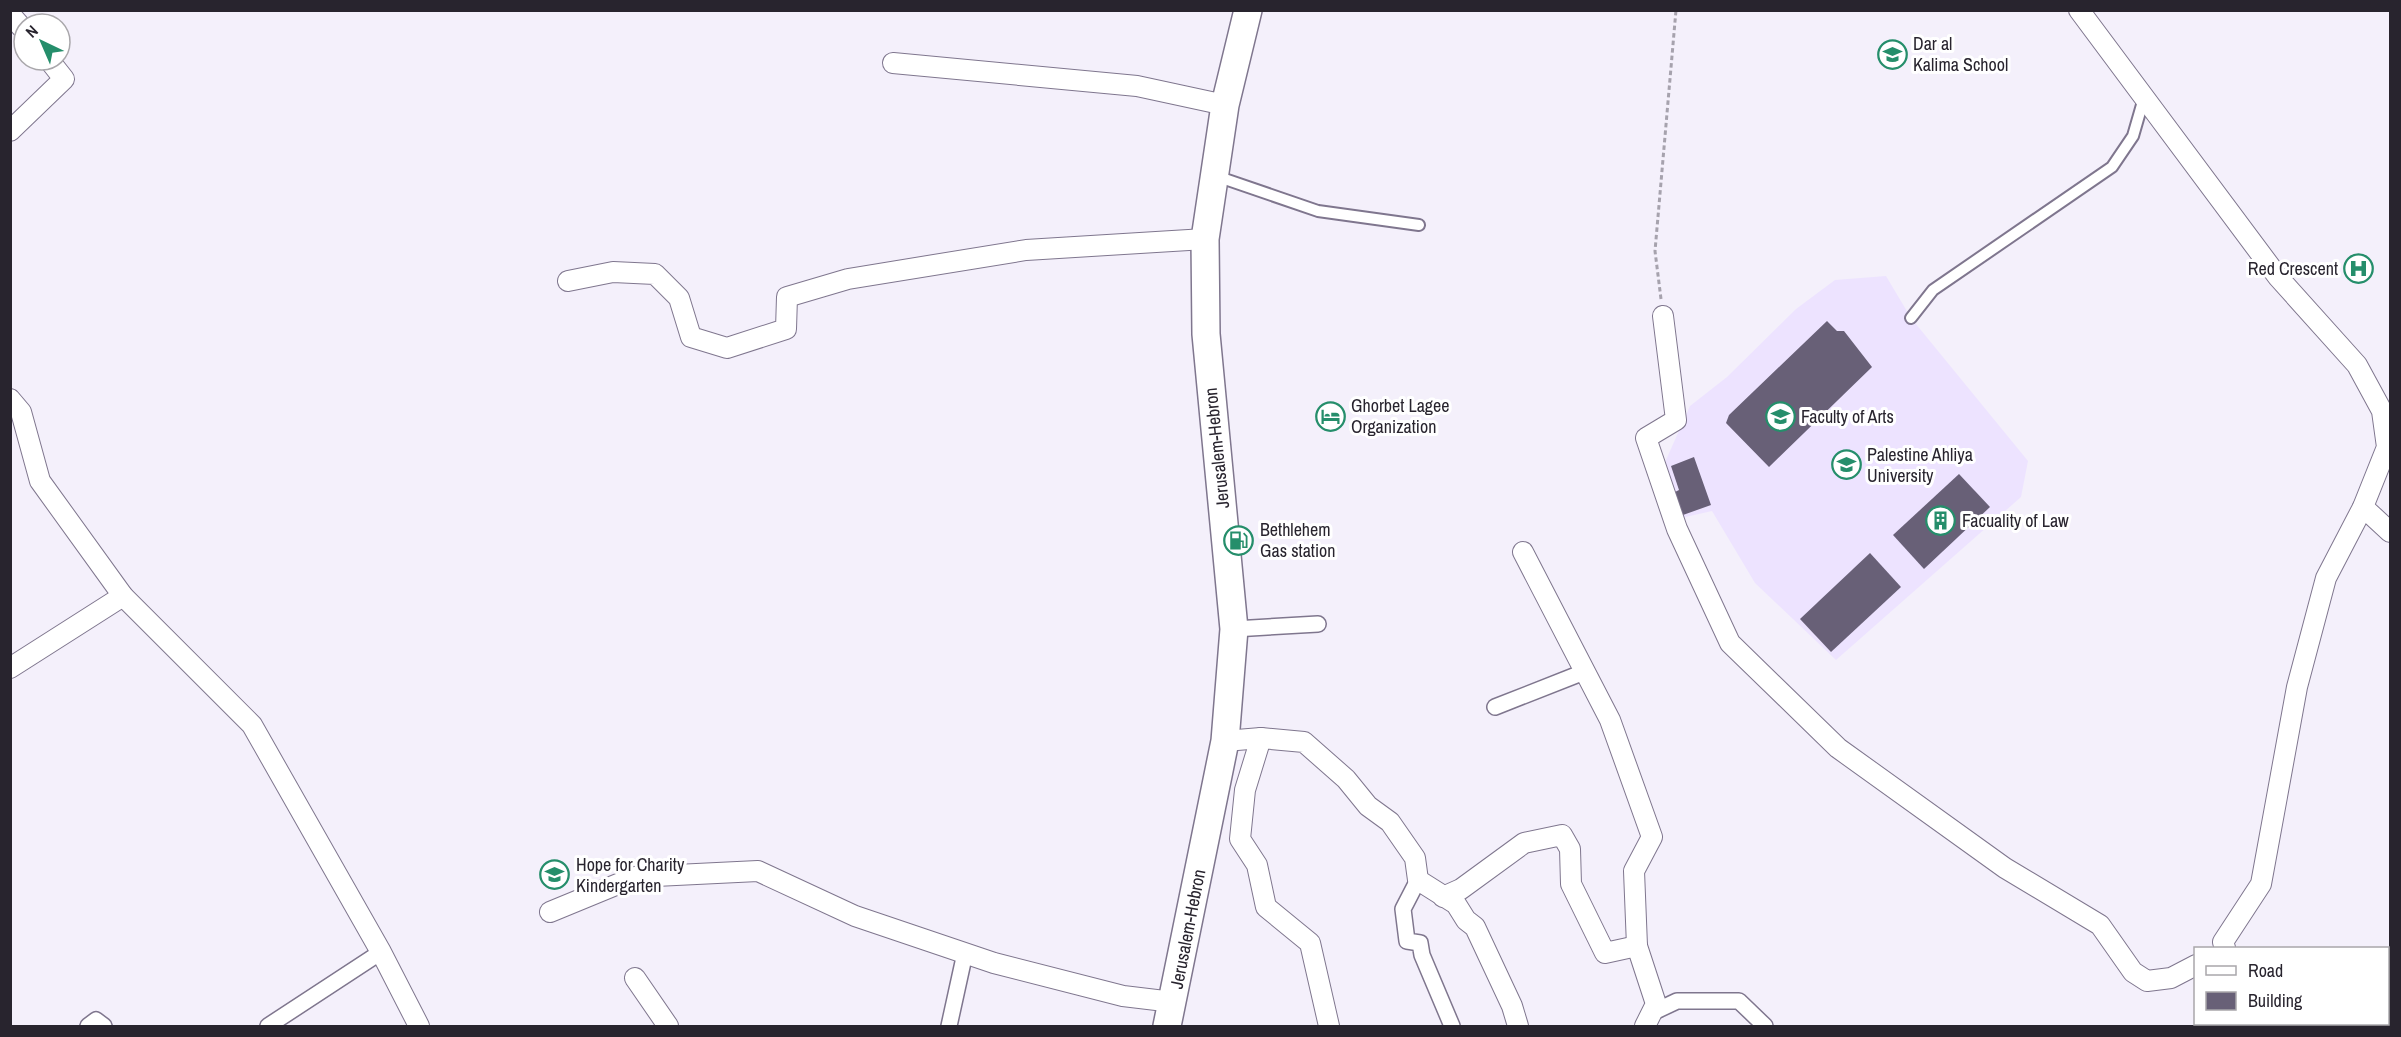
<svg xmlns="http://www.w3.org/2000/svg" width="2401" height="1037" viewBox="0 0 2401 1037" font-family="'Archivo Narrow',sans-serif">
	<rect width="100%" height="100%" fill="#f4f0fb"/>
	<!-- built -->
	<path fill="#ede3ff" d="M 1886,276 L 1911,318 L 2028,461 L 2021,497 L 1836,660 L 1755,583 L 1712,511 L 1681,518 L 1662,469 L 1690,406 L 1727,377 L 1796,309 L 1835,280 Z"/>
	<!-- building -->
	<g fill="#686077">
		<path d="M 1827,321 L 1837,331 L 1844,331 L 1872,367 L 1769,467 L 1726,423 L 1729,415 Z"/>
		<path d="M 1694,457 L 1711,505 L 1683,515 L 1675,492 L 1679,490 L 1671,466 Z"/>
		<path d="M 1959,474 L 1990,507 L 1924,569 L 1893,535 Z"/>
		<path d="M 1870,553 L 1901,587 L 1831,652 L 1800,619 Z"/>
	</g>
	<g fill="none" stroke-linecap="round" stroke-linejoin="round">
		<defs>
			<g id="service">
				<path d="M 1216,176 L 1318,211 L 1419,225"/>
				<path d="M 1911,318 L 1933,290 L 2112,167 L 2133,136 L 2144,98"/>
			</g>
			<g id="pedestrian">
				<path d="M 1234,629 L 1318,624"/>
				<path d="M 1495,707 L 1584,672"/>
				<path d="M 1418,880 L 1403,909 L 1407,941 L 1420,943 L 1422,955 L 1452,1026"/>
				<path d="M 1658,1010 L 1677,1001 L 1739,1001 L 1765,1026"/>
				<path d="M 88,1026 L 96,1020 L 104,1026"/>
				<path d="M 268,1026 L 381,952"/>
				<path d="M 949,1026 L 965,953"/>
			</g>
			<g id="minor">
				<path d="M 2079,10 L 2278,277 L 2357,365 L 2382,411 L 2387,447 L 2363,507 L 2326,578 L 2297,687 L 2261,884 L 2223,942 L 2225,948"/>
				<path d="M 10,14 L 24,30"/>
				<path d="M 893,63 L 1137,86 L 1225,105"/>
				<path d="M 10,131 L 64,79 L 49,60"/>
				<path d="M 568,281 L 613,272 L 655,274 L 679,298 L 691,337 L 727,348 L 786,329 L 787,297 L 848,279 L 1026,250 L 1205,239"/>
				<path d="M 1663,316 L 1676,420 L 1646,438 L 1677,529 L 1730,643 L 1838,748 L 2005,868 L 2100,925 L 2133,972 L 2147,981 L 2171,978 L 2196,965"/>
				<path d="M 10,399 L 21,412 L 40,481 L 123,596 L 252,725 L 381,952 L 419,1026"/>
				<path d="M 2363,507 L 2390,532"/>
				<path d="M 1523,552 L 1610,720 L 1652,837 L 1634,871 L 1637,946 L 1656,1004 L 1645,1026"/>
				<path d="M 10,668 L 123,596"/>
				<path d="M 1261,738 L 1245,790 L 1240,839 L 1257,865 L 1266,907 L 1310,943 L 1329,1026"/>
				<path d="M 1225,741 L 1261,738 L 1304,742 L 1346,779 L 1368,806 L 1390,822 L 1415,858 L 1418,880 L 1456,904 L 1466,920 L 1475,927 L 1512,1006 L 1518,1026"/>
				<path d="M 1443,897 L 1461,889 L 1524,843 L 1562,835 L 1570,849 L 1571,884 L 1605,953 L 1637,946"/>
				<path d="M 550,912 L 635,877 L 758,871 L 855,916 L 994,963 L 1123,996 L 1173,1002"/>
				<path d="M 635,978 L 668,1026"/>
				<path d="M 2241,1024 L 2242,1026"/>
			</g>
			<path id="secondary" d="M 1167,1026 L 1225,741 L 1234,629 L 1206,334 L 1205,239 L 1225,105 L 1248,10"/>
		</defs>
		<!-- service casing -->
		<use href="#service" stroke="#7f768e" stroke-width="14"/>
		<!-- pedestrian casing -->
		<use href="#pedestrian" stroke="#7f768e" stroke-width="18"/>
		<!-- minor casing -->
		<use href="#minor" stroke="#7f768e" stroke-width="22"/>
		<!-- secondary casing -->
		<use href="#secondary" stroke="#7f768e" stroke-width="30"/>
		<!-- path -->
		<path stroke="#a6a2ad" stroke-width="3" stroke-dasharray="4.5 3" stroke-linecap="butt" d="M 1661,299 L 1655,251 L 1676,10"/>
		<!-- service -->
		<use href="#service" stroke="#fff" stroke-width="10"/>
		<!-- pedestrian -->
		<use href="#pedestrian" stroke="#fff" stroke-width="15"/>
		<!-- minor -->
		<use href="#minor" stroke="#fff" stroke-width="20"/>
		<!-- secondary -->
		<use href="#secondary" stroke="#fff" stroke-width="27"/>
	</g>
	<!-- icons -->
	<defs>
		<symbol id="school-ring" viewBox="-11 -11 22 22"><circle r="9.5" fill="#fff" stroke="#258e6b" stroke-width="1.5"/><path d="M0-5L7-2L0 1L-7-2ZM-4 1L0 2.5L4 1V4Q0 6-4 4Z" fill="#258e6b"/></symbol>
		<symbol id="hospital-ring" viewBox="-11 -11 22 22"><circle r="9.5" fill="#fff" stroke="#258e6b" stroke-width="1.5"/><path d="M-5-5h3v3.5h4V-5h3V5h-3V1.5h-4V5h-3Z" fill="#258e6b"/></symbol>
		<symbol id="hotel-ring" viewBox="-11 -11 22 22"><circle r="9.5" fill="#fff" stroke="#258e6b" stroke-width="1.5"/><path d="M-6-4.5h1.5V1H6V5H4.5V3h-9V5H-6ZM-4 0a1.8 1.8 0 1 1 3.6 0ZM.5 0V-2.5h3Q6-2.5 6 0Z" fill="#258e6b"/></symbol>
		<symbol id="university-ring" viewBox="-11 -11 22 22"><circle r="9.5" fill="#fff" stroke="#258e6b" stroke-width="1.5"/><path d="M0-5L7-2L0 1L-7-2ZM-4 1L0 2.5L4 1V4Q0 6-4 4Z" fill="#258e6b"/></symbol>
		<symbol id="building-ring" viewBox="-11 -11 22 22"><circle r="9.5" fill="#fff" stroke="#258e6b" stroke-width="1.5"/><path d="M-4-6H4V6H1V3H-1V6H-4ZM-2.5-4.3h1.7v1.8h-1.7ZM.8-4.3h1.7v1.8H.8ZM-2.5-1h1.7V.8h-1.7ZM.8-1h1.7V.8H.8Z" fill="#258e6b"/></symbol>
		<symbol id="fuel-ring" viewBox="-11 -11 22 22"><circle r="9.5" fill="#fff" stroke="#258e6b" stroke-width="1.5"/><path d="M-5.5-6h7V0h2V4h1.3V-2.5L3-4.5l.8-.8L6-3V5H2.5V1h-1V6h-7ZM-4.2-4.7v3.2H.2V-4.7Z" fill="#258e6b"/></symbol>
	</defs>
	<g fill-rule="evenodd">
		<use href="#school-ring" x="1876" y="38" width="33" height="33"/>
		<use href="#hospital-ring" x="2342" y="252" width="33" height="33"/>
		<use href="#hotel-ring" x="1314" y="400" width="33" height="33"/>
		<use href="#university-ring" x="1764" y="400" width="33" height="33"/>
		<use href="#university-ring" x="1830" y="448" width="33" height="33"/>
		<use href="#building-ring" x="1924" y="504" width="33" height="33"/>
		<use href="#fuel-ring" x="1222" y="524" width="33" height="33"/>
		<use href="#school-ring" x="538" y="858" width="33" height="33"/>
	</g>
	<g text-anchor="middle" stroke-width="6" stroke-linejoin="round" paint-order="stroke">
		<!-- poi labels -->
		<g font-size="18" fill="#28242e" stroke="#fff" text-anchor="start">
			<text x="1913" y="50">Dar al<tspan x="1913" dy="21">Kalima School</tspan></text>
			<text x="2338" y="275" text-anchor="end">Red Crescent</text>
			<text x="1351" y="412">Ghorbet Lagee<tspan x="1351" dy="21">Organization</tspan></text>
			<text x="1801" y="423">Faculty of Arts</text>
			<text x="1867" y="461">Palestine Ahliya<tspan x="1867" dy="21">University</tspan></text>
			<text x="1962" y="527">Facuality of Law</text>
			<text x="1260" y="536">Bethlehem<tspan x="1260" dy="21">Gas station</tspan></text>
			<text x="576" y="871">Hope for Charity<tspan x="576" dy="21">Kindergarten</tspan></text>
		</g>
		<!-- street labels -->
		<g font-size="18" fill="#28242e" stroke="#fff">
			<text transform="translate(1217 448) rotate(-96)" y="6">Jerusalem-Hebron</text>
			<text transform="translate(1188 929) rotate(-79)" y="6">Jerusalem-Hebron</text>
		</g>
	</g>
	<!-- border -->
	<rect width="2401" height="1037" fill="none" stroke="#28242e" stroke-width="24"/>
	<!-- legend -->
	<rect x="2194" y="947" width="195" height="78" fill="#ffffff" stroke="#a9a7ab" stroke-width="1.5"/>
	<rect x="2206" y="966" width="30" height="9" fill="#ffffff" stroke="#a9a7ab" stroke-width="1.5"/>
	<text x="2248" y="977" font-size="18" fill="#28242e">Road</text>
	<rect x="2206" y="992" width="30" height="18" fill="#686077" stroke="#a9a7ab" stroke-width="1.5"/>
	<text x="2248" y="1007" font-size="18" fill="#28242e">Building</text>
	<!-- north arrow -->
	<g transform="translate(42 42) rotate(316)"><circle r="28" fill="#ffffff" stroke="#a9a7ab" stroke-width="1.5"/>
	<path d="M0-4.5L10 22L0 15L-10 22Z" fill="#258e6b"/>
	<text y="-9" font-size="16" font-weight="bold" text-anchor="middle" fill="#28242e">N</text>
	</g>
</svg>
